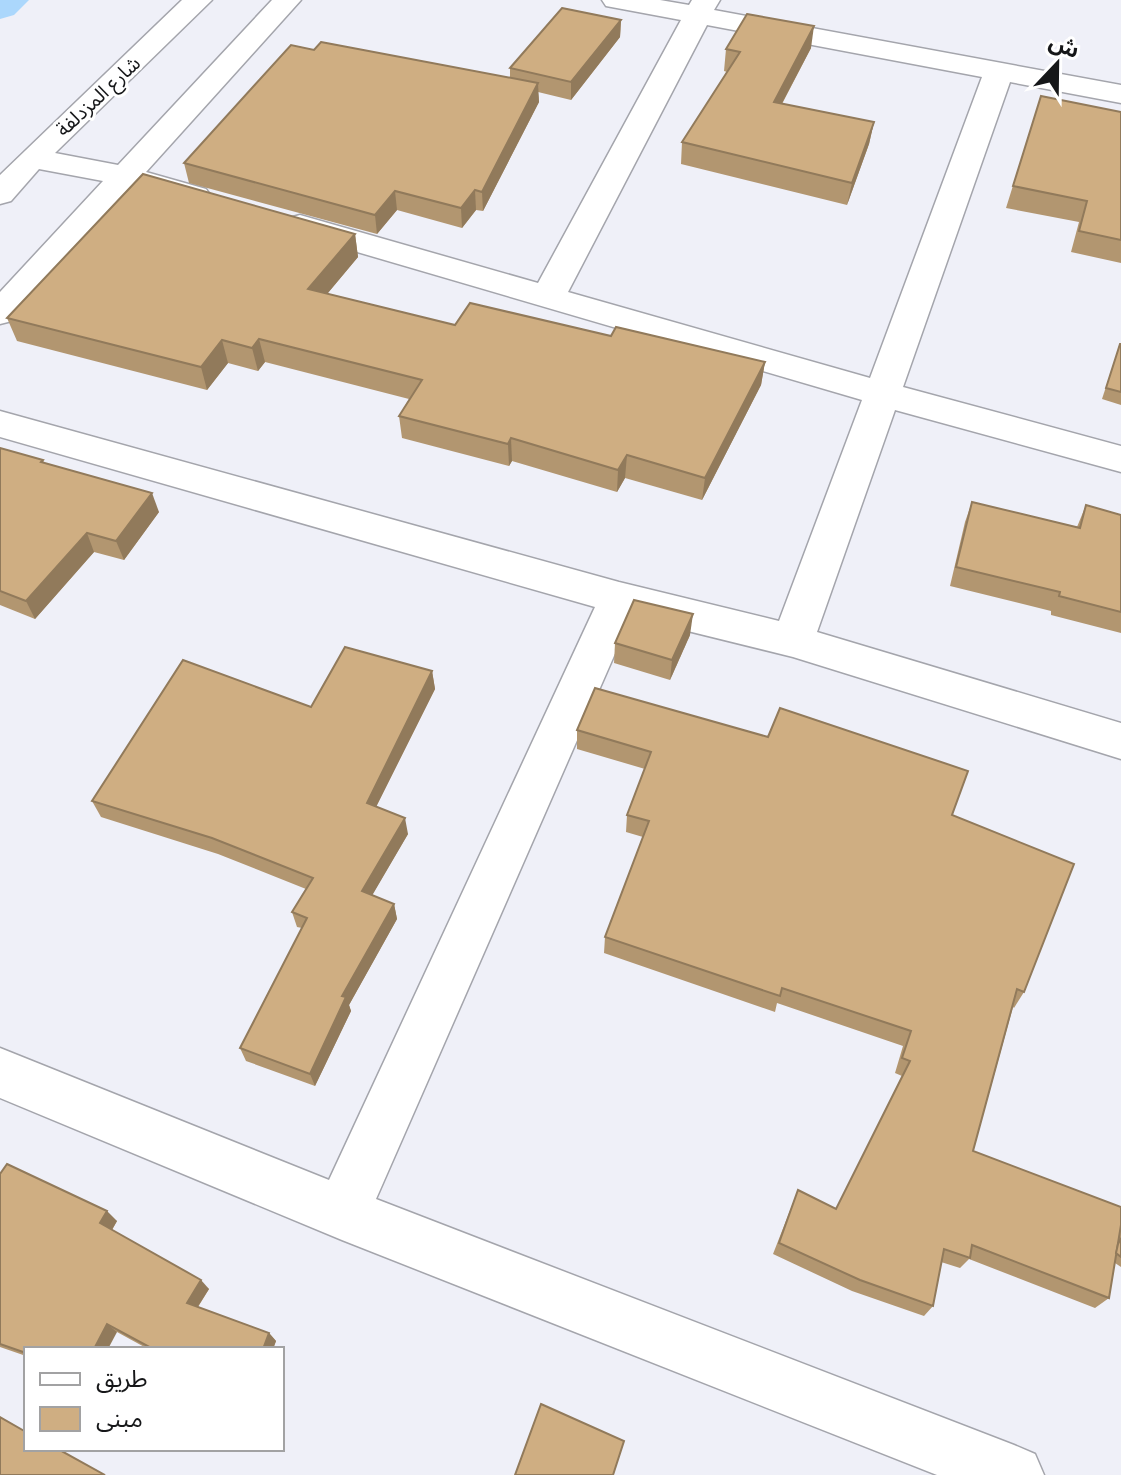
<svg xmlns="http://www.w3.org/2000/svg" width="1121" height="1475" viewBox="0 0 1121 1475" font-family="'Source Serif 4','Noto Sans Arabic',serif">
	<rect width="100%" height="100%" fill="#eff0f8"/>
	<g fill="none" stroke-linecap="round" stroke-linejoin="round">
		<!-- canal -->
		<path fill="#abd7fc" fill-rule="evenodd" d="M 0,0 L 29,0 L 14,15 L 0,19 Z"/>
		<defs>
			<g id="minor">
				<path d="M 182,0 L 212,0 L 55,153 L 118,165 L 272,0 L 301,0 L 146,172 L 206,189 L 211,196 L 206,203 L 195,206 L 132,188 L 12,321 L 0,324 L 0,292 L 103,181 L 39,169 L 11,201 L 0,204 L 0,175 Z"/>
				<path d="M 602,0 L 660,0 L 689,5 L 692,0 L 720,0 L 714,10 L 1121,85 L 1121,103 L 1010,82 L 903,387 L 1121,446 L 1121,472 L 895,410 L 817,632 L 1121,723 L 1121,759 L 793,657 L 631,617 L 376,1199 L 1014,1445 L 1035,1454 L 1044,1475 L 937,1475 L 342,1240 L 0,1098 L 0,1048 L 329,1180 L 595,607 L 0,437 L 0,411 L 619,582 L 779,621 L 862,400 L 289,232 L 284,225 L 289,218 L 300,215 L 538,283 L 681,20 L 606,6 ZM 707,25 L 982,77 L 870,378 L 568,292 Z"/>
			</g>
		</defs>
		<!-- minor casing -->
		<use href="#minor" stroke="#a4a5ac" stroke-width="3"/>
		<!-- minor -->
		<use href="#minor" fill="#fff" fill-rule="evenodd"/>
	</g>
	<!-- wall -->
	<g fill="#b29670">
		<path d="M 621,20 L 620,37 L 571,100 L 538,92 L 539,102 L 483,211 L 476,210 L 462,228 L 397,210 L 377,234 L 189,183 L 184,163 L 314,50 L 510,78 L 510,68 Z"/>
		<path d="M 811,48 L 782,104 L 874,122 L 869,144 L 847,205 L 681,164 L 682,142 L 727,72 L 724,71 L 726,49 Z"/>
		<path d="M 1041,96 L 1121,112 L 1121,263 L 1071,252 L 1079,222 L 1006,208 Z"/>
		<path d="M 355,234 L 358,257 L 327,294 L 455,325 L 611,336 L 765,362 L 761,385 L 702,500 L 625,478 L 617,492 L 512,461 L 509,466 L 402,438 L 399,416 L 409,399 L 265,362 L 258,371 L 228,363 L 207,390 L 17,341 L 7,318 Z"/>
		<path d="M 1120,344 L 1121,344 L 1121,405 L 1102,399 Z"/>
		<path d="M 0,448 L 43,460 L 44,463 L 159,512 L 124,560 L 94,552 L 35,619 L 0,605 Z"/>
		<path d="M 972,502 L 1077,527 L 1086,505 L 1121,515 L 1121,633 L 1051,615 L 1051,611 L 950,586 L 965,522 Z"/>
		<path d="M 690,635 L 670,680 L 614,663 L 615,643 Z"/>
		<path d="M 432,671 L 435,689 L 376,807 L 408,834 L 372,895 L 394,904 L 397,919 L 349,1005 L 351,1011 L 315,1086 L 246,1061 L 240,1048 L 302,928 L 297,927 L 292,912 L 306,889 L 218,854 L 101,817 L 92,801 L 311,707 Z"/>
		<path d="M 577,730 L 952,815 L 1024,992 L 1014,1008 L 1013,1007 L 973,1151 L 1120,1231 L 1121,1229 L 1121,1267 L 1115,1263 L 1109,1298 L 1095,1308 L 969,1259 L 960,1268 L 941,1262 L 933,1306 L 924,1316 L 852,1291 L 773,1254 L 798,1190 L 836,1209 L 902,1076 L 895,1073 L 903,1046 L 777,1003 L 775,1012 L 604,953 L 605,937 L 643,837 L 626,832 L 627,815 L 645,769 L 577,749 Z"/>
		<path d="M 0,1174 L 117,1221 L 112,1230 L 209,1289 L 198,1307 L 269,1333 L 276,1341 L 273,1349 L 148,1349 L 117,1332 L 26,1349 L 26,1356 L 0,1347 Z"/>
	</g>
	<!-- shaded-wall -->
	<g fill="#917a5b">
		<path d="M 621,20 L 620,37 L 571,100 L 571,82 Z"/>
		<path d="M 814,26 L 811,48 L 771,124 L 774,102 Z"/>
		<path d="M 538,83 L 539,102 L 483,211 L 482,192 Z"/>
		<path d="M 874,122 L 869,144 L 847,205 L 852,183 Z"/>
		<path d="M 475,190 L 476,210 L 462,228 L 461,208 Z"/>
		<path d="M 395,191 L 397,210 L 377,234 L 375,215 Z"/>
		<path d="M 355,234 L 358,257 L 312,312 L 308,289 Z"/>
		<path d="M 259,339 L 265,362 L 258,371 L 252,348 Z"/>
		<path d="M 222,340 L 228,363 L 207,390 L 201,367 Z"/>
		<path d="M 765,362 L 761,385 L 702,500 L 705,478 Z"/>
		<path d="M 511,438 L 512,461 L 509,466 L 508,444 Z"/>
		<path d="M 627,455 L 625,478 L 617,492 L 618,470 Z"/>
		<path d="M 152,493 L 159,512 L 124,560 L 116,541 Z"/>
		<path d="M 87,533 L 94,552 L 35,619 L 26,601 Z"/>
		<path d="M 693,614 L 690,635 L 670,680 L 672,660 Z"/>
		<path d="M 432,671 L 435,689 L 370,819 L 367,803 Z"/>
		<path d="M 405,818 L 408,834 L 366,906 L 362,891 Z"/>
		<path d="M 394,904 L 397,919 L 349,1005 L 351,1011 L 315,1086 L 310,1074 L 342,996 Z"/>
		<path d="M 107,1211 L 117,1221 L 110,1233 L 100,1223 Z"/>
		<path d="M 201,1280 L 209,1289 L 195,1311 L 187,1303 Z"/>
		<path d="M 107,1324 L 117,1332 L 108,1349 L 94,1349 Z"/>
		<path d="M 269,1333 L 276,1341 L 273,1349 L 263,1349 Z"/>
	</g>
	<!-- building -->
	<g fill="#cfae82" stroke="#917a5b" stroke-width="2">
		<path d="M 562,8 L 621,20 L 571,82 L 510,68 Z"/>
		<path d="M 747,14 L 814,26 L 774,102 L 874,122 L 852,183 L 682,142 L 740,52 L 726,49 Z"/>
		<path d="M 321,42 L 538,83 L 482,192 L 475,190 L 461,208 L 395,191 L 375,215 L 184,163 L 291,45 L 314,50 Z"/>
		<path d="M 1041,96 L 1121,112 L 1121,240 L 1079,231 L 1087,201 L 1013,186 Z"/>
		<path d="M 143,174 L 355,234 L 308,289 L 455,325 L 470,303 L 611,336 L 616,327 L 765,362 L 705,478 L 627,455 L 618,470 L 511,438 L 508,444 L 399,416 L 422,380 L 259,339 L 252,348 L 222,340 L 201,367 L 7,318 Z"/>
		<path d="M 1120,344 L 1121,344 L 1121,392 L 1106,388 Z"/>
		<path d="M 0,448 L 43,460 L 41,462 L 152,493 L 116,541 L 87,533 L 26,601 L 0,591 Z"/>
		<path d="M 972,502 L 1080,528 L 1086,505 L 1121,515 L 1121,612 L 1059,596 L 1060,592 L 956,567 Z"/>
		<path d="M 634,600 L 693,614 L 672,660 L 615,643 Z"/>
		<path d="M 345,647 L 432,671 L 367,803 L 405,818 L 362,891 L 394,904 L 342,996 L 346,997 L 310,1074 L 240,1048 L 307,918 L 292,912 L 313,878 L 212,838 L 92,801 L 183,660 L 311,707 Z"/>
		<path d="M 595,688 L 768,737 L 780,708 L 968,771 L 952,815 L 1074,864 L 1024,992 L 1017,989 L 973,1151 L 1121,1207 L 1121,1225 L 1109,1298 L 972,1245 L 970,1258 L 944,1249 L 933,1306 L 860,1280 L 779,1243 L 798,1190 L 836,1209 L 910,1061 L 902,1058 L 911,1031 L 782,988 L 780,996 L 605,937 L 649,821 L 627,815 L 651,752 L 577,730 Z"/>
		<path d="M 7,1164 L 107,1211 L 100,1223 L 201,1280 L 187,1303 L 269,1333 L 263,1349 L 153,1349 L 107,1324 L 94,1349 L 26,1349 L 26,1353 L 0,1344 L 0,1174 Z"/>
		<path d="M 1121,1238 L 1121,1257 L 1116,1253 L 1118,1244 Z"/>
		<path d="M 541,1404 L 624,1441 L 613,1475 L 515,1475 Z"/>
		<path d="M 0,1417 L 26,1432 L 26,1449 L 58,1449 L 105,1475 L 0,1475 Z"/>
	</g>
	<g text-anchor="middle" stroke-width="6" stroke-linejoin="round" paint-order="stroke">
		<!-- far-street labels -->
		<g font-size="20" fill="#161719" stroke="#fff">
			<text transform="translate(98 96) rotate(-43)" y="7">شارع المزدلفة</text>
		</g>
	</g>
	<!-- legend -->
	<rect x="24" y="1347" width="260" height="104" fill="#ffffff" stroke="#a2a2a3" stroke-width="2"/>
	<rect x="40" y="1373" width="40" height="12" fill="#ffffff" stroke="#a2a2a3" stroke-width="2"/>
	<text x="96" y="1387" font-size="24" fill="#161719">طريق</text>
	<rect x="40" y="1407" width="40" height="24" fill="#cfae82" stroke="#a2a2a3" stroke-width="2"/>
	<text x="96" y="1427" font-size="24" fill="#161719">مبنى</text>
	<!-- north arrow -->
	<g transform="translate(1057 64) rotate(22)" stroke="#ffffff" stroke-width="6" paint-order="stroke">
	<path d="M0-6L14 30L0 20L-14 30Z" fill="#161719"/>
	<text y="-12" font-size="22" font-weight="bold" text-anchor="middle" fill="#161719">ش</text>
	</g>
</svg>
